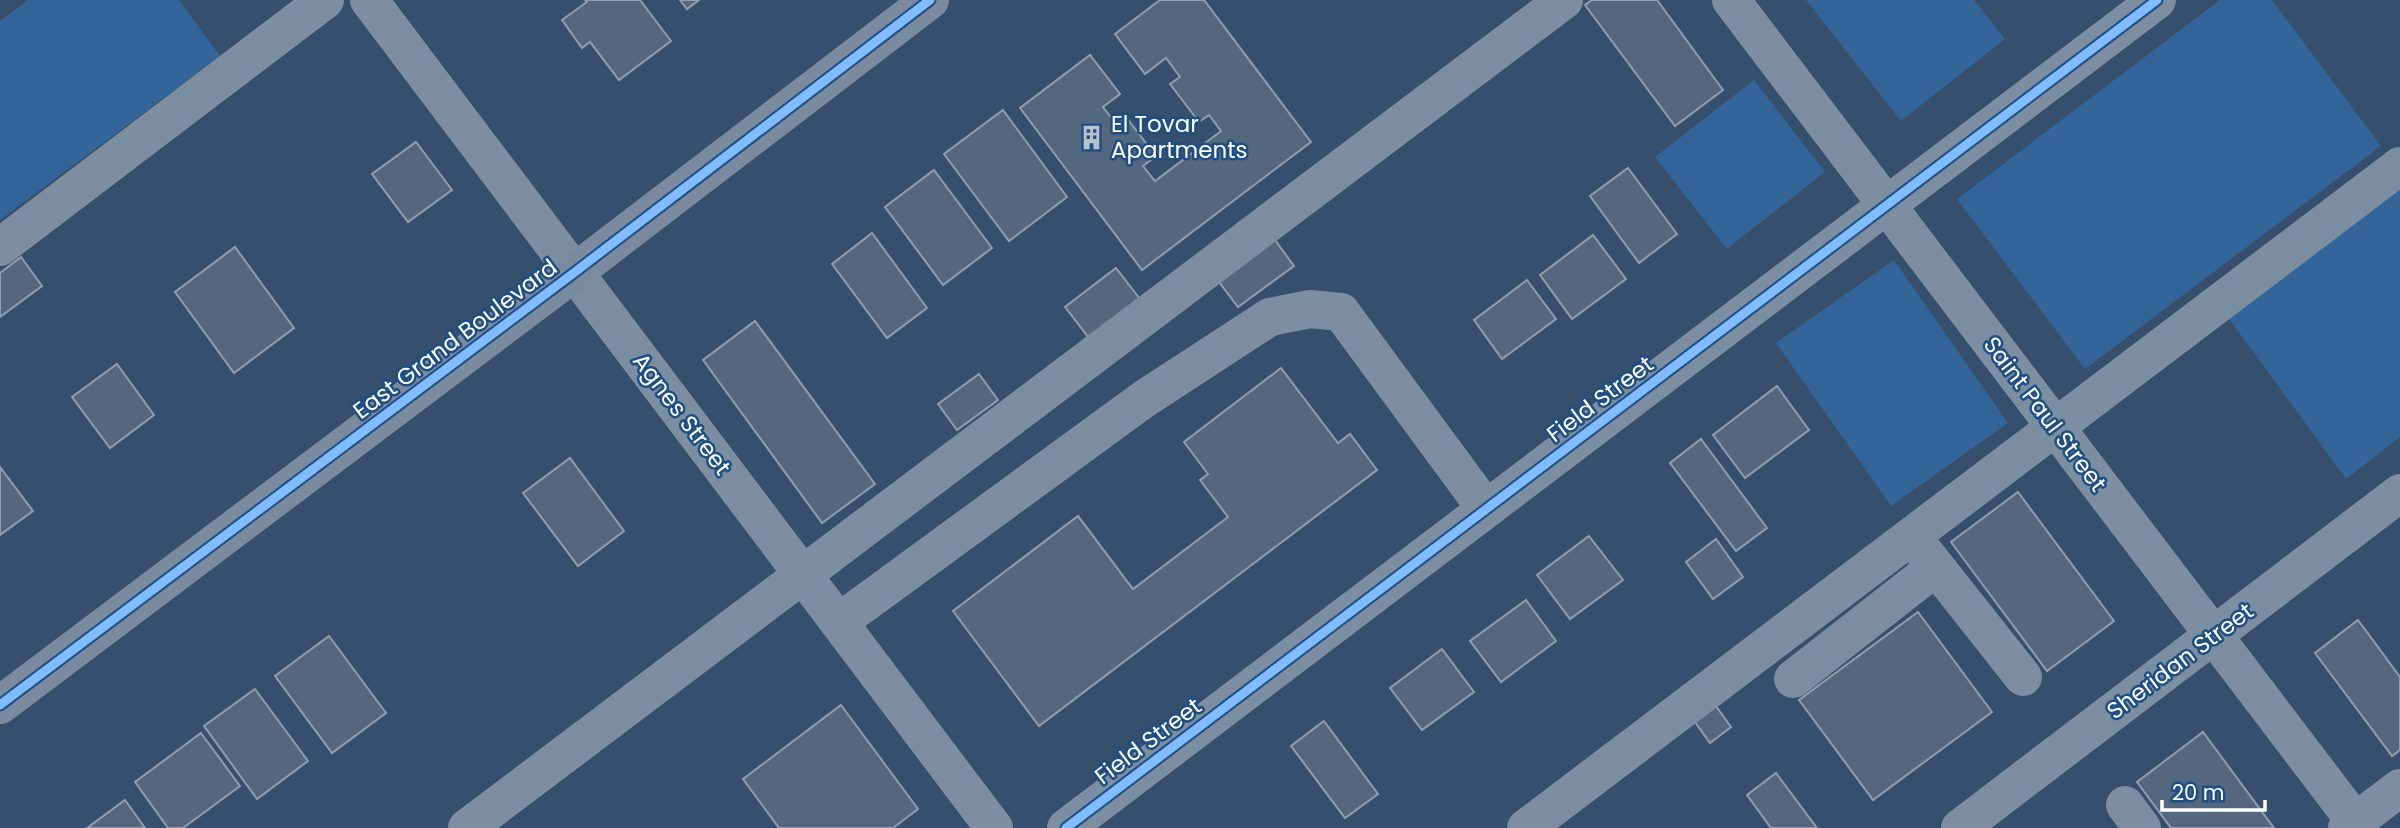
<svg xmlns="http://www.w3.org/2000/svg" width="2400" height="828" viewBox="0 0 2400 828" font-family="Poppins,sans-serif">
	<rect width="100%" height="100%" fill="#354f6c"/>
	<!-- green -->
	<g fill="#336599">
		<path d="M 28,0 L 179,0 L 220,56 L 0,220 L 0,21 Z"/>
		<path d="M 1806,0 L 1974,0 L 2005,39 L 1901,121 Z"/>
		<path d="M 2220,0 L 2272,0 L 2381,146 L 2085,369 L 1957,199 Z"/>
		<path d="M 1754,80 L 1825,172 L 1727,249 L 1655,157 Z"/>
		<path d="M 2400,186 L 2400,437 L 2346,479 L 2227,316 Z"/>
		<path d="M 1894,260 L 2008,423 L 1891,506 L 1776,343 Z"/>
	</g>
	<!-- building -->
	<g fill="#53687e" stroke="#8f9fb0" stroke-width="2">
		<path d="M 585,0 L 640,0 L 671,41 L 619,80 L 590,42 L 582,48 L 562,20 L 587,2 Z"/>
		<path d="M 680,0 L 699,0 L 687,9 Z"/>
		<path d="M 1160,0 L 1204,0 L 1311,142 L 1142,270 L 1020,108 L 1090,55 L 1120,94 L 1103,107 L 1116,124 L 1126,117 L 1156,156 L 1143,166 L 1155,181 L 1221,131 L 1209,115 L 1199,122 L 1170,84 L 1180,77 L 1166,58 L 1145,74 L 1115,34 Z"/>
		<path d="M 1592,0 L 1657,0 L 1723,90 L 1675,126 L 1585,5 Z"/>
		<path d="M 1003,110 L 1067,197 L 1009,241 L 944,154 Z"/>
		<path d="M 416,142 L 452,190 L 408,222 L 372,174 Z"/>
		<path d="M 1628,168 L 1677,234 L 1639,263 L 1590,196 Z"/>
		<path d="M 934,170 L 992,248 L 943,285 L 885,207 Z"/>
		<path d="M 872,233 L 927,308 L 887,338 L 832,264 Z"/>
		<path d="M 1593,235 L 1626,279 L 1572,319 L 1540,275 Z"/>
		<path d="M 1272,236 L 1294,266 L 1238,307 L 1216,278 Z"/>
		<path d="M 235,247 L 294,328 L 234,373 L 175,292 Z"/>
		<path d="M 21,257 L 42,286 L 0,317 L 0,273 Z"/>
		<path d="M 1116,268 L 1140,299 L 1089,338 L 1065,307 Z"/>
		<path d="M 1527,280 L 1556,319 L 1502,359 L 1474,320 Z"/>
		<path d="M 755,321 L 875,484 L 822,523 L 703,360 Z"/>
		<path d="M 117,364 L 154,415 L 110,448 L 72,397 Z"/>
		<path d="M 1281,368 L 1338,443 L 1350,434 L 1377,470 L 1039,726 L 953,611 L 1078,516 L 1133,589 L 1228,517 L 1200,480 L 1208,474 L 1184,442 Z"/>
		<path d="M 979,374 L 998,400 L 957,430 L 938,404 Z"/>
		<path d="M 1777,386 L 1809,430 L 1745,478 L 1713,435 Z"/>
		<path d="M 1701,439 L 1767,528 L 1736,551 L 1670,463 Z"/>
		<path d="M 570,458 L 624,531 L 578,566 L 523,493 Z"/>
		<path d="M 0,467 L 33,511 L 0,535 Z"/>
		<path d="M 2018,492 L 2114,621 L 2047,671 L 1951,542 Z"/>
		<path d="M 1589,536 L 1623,580 L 1570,619 L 1537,575 Z"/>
		<path d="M 1716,539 L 1743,577 L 1713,599 L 1686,562 Z"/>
		<path d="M 1526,600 L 1556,641 L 1501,682 L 1470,641 Z"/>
		<path d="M 1918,612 L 1992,712 L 1873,800 L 1799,700 Z"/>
		<path d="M 2358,620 L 2400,677 L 2400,750 L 2392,756 L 2315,653 Z"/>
		<path d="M 329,636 L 386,713 L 332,753 L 275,676 Z"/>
		<path d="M 1442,649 L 1474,692 L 1422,730 L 1390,688 Z"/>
		<path d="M 255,689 L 308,761 L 257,799 L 204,726 Z"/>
		<path d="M 1713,702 L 1731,727 L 1710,743 L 1692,718 Z"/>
		<path d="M 841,705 L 918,809 L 893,828 L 779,828 L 743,779 Z"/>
		<path d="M 1324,721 L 1378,794 L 1345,818 L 1291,746 Z"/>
		<path d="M 2203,732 L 2274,828 L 2171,828 L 2137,782 Z"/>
		<path d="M 201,733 L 240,786 L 183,828 L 168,828 L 135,782 Z"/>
		<path d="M 1776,773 L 1817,828 L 1771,828 L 1747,795 Z"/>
		<path d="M 125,800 L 145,828 L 87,828 Z"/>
	</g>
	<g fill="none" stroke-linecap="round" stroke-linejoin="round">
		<!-- minor -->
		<g stroke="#7b8ea2" stroke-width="38">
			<path d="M 369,0 L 994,828"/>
			<path d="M 1731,0 L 2360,828"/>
			<path d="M 0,247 L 325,0"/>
			<path d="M 1921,548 L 2023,677"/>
			<path d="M 839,622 L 1144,399 L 1270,317 L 1310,309 L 1341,312 L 1486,509"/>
			<path d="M 1793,679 L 1936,567"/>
			<path d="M 2125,805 L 2142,828"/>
			<path d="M 467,828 L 1564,0"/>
			<path d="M 1066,828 L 2157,0"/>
			<path d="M 1526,828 L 2400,166"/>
			<path d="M 1960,828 L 2400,493"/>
			<path d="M 2347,828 L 2400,788"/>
		</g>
		<!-- major -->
		<path stroke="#7a8b9f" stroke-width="38" d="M 0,705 L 575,272 L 930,0"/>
		<defs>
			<g id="cycleway">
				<path d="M 0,705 L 575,272 L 930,0"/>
				<path d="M 1066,828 L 2157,0"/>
			</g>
		</defs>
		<!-- cycleway casing -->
		<use href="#cycleway" stroke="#1f4e82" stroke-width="13"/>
		<!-- cycleway -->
		<use href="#cycleway" stroke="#80bcff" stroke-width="9"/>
	</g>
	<!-- icons -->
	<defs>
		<symbol id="building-bare" viewBox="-9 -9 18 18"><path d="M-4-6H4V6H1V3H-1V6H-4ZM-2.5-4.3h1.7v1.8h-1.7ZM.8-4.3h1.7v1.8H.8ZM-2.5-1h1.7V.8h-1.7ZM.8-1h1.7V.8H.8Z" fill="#b8c1cc" stroke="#1f4e82" stroke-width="2.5" paint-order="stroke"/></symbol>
	</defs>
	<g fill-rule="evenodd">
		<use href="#building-bare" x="1074" y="120" width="35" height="35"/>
	</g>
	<g text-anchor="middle" stroke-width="5" stroke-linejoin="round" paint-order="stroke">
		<!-- poi labels -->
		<g font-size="23" fill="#fff" stroke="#1f4e82" text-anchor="start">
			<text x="1111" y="132">El Tovar<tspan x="1111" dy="26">Apartments</tspan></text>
		</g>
		<!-- street labels -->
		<g font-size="23" fill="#fff" stroke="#1f4e82">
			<text transform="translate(455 339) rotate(-37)" y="8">East Grand Boulevard</text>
			<text transform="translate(1600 399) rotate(-37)" y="8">Field Street</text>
			<text transform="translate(682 414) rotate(53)" y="8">Agnes Street</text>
			<text transform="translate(2045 414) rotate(53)" y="8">Saint Paul Street</text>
			<text transform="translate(2180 661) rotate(-37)" y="8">Sheridan Street</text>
			<text transform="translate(1148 741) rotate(-37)" y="8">Field Street</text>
		</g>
	</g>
	<!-- scale -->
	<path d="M2162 800v10h103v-10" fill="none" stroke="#ffffff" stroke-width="3.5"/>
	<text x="2172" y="800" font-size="21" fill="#ffffff" stroke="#1f4e82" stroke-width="5" paint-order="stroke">20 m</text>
</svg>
